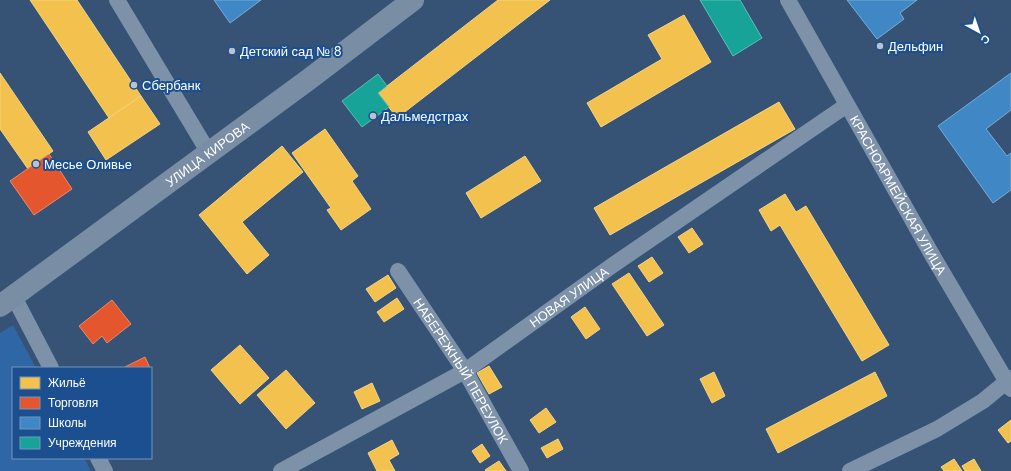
<svg xmlns="http://www.w3.org/2000/svg" width="1011" height="471" viewBox="0 0 1011 471" font-family="'DM Sans',sans-serif">
	<rect width="100%" height="100%" fill="#365274"/>
	<!-- green -->
	<path fill="#2f66a5" d="M 13,325 L 36,368 L 13,368 L 13,458 L 84,458 L 91,471 L 0,471 L 0,333 Z"/>
	<!-- homes -->
	<g fill="#f2c14e" stroke="#f6d483">
		<path d="M 30,0 L 77,0 L 141,96 L 109,118 Z"/>
		<path d="M 498,0 L 550,0 L 397,118 L 378,93 Z"/>
		<path d="M 684,15 L 711,62 L 601,127 L 587,103 L 662,59 L 648,35 Z"/>
		<path d="M 0,73 L 53,151 L 28,169 L 0,129 Z"/>
		<path d="M 141,96 L 160,124 L 106,160 L 88,132 Z"/>
		<path d="M 779,102 L 795,129 L 610,235 L 594,208 Z"/>
		<path d="M 325,129 L 358,176 L 352,181 L 371,209 L 341,230 L 327,210 L 331,208 L 292,153 Z"/>
		<path d="M 282,146 L 303,172 L 242,222 L 269,255 L 247,274 L 199,215 Z"/>
		<path d="M 525,156 L 541,181 L 481,218 L 466,193 Z"/>
		<path d="M 785,194 L 796,212 L 806,206 L 889,345 L 862,361 L 780,225 L 771,231 L 759,210 Z"/>
		<path d="M 692,228 L 703,244 L 689,253 L 678,237 Z"/>
		<path d="M 652,257 L 663,273 L 649,282 L 638,266 Z"/>
		<path d="M 629,273 L 664,325 L 647,336 L 612,284 Z"/>
		<path d="M 388,275 L 396,288 L 375,302 L 366,289 Z"/>
		<path d="M 397,298 L 404,309 L 384,322 L 377,312 Z"/>
		<path d="M 585,307 L 600,329 L 586,339 L 571,317 Z"/>
		<path d="M 240,345 L 269,378 L 240,404 L 211,370 Z"/>
		<path d="M 489,366 L 502,387 L 489,394 L 477,373 Z"/>
		<path d="M 286,370 L 315,403 L 286,429 L 257,395 Z"/>
		<path d="M 714,372 L 725,396 L 712,403 L 700,379 Z"/>
		<path d="M 875,372 L 887,396 L 778,453 L 766,429 Z"/>
		<path d="M 372,383 L 380,401 L 362,409 L 354,392 Z"/>
		<path d="M 546,408 L 556,422 L 539,433 L 530,420 Z"/>
		<path d="M 1011,420 L 1011,441 L 1008,443 L 998,430 Z"/>
		<path d="M 558,439 L 563,449 L 547,458 L 541,448 Z"/>
		<path d="M 392,440 L 399,454 L 389,460 L 395,471 L 377,471 L 368,453 Z"/>
		<path d="M 482,444 L 490,456 L 480,463 L 472,451 Z"/>
		<path d="M 954,459 L 962,471 L 944,471 L 941,467 Z"/>
		<path d="M 974,459 L 981,471 L 965,471 L 962,466 Z"/>
		<path d="M 499,461 L 506,471 L 486,471 L 485,470 Z"/>
	</g>
	<!-- shops -->
	<g fill="#e4572e" stroke="#ec896d">
		<path d="M 49,154 L 72,189 L 34,215 L 10,181 Z"/>
		<path d="M 112,300 L 131,324 L 107,343 L 102,336 L 93,344 L 79,326 Z"/>
		<path d="M 145,357 L 150,368 L 123,368 Z"/>
	</g>
	<!-- schools -->
	<g fill="#3f88c5" stroke="#79acd6">
		<path d="M 214,0 L 261,0 L 230,23 Z"/>
		<path d="M 847,0 L 917,0 L 900,13 L 904,19 L 877,39 Z"/>
		<path d="M 1011,73 L 1011,110 L 986,129 L 1007,156 L 1011,153 L 1011,190 L 993,203 L 938,126 Z"/>
	</g>
	<!-- public -->
	<g fill="#17a398" stroke="#5dbfb7">
		<path d="M 700,0 L 740,0 L 762,38 L 733,56 Z"/>
		<path d="M 378,74 L 387,86 L 378,93 L 389,107 L 362,127 L 342,101 Z"/>
	</g>
	<g fill="none" stroke-linecap="round" stroke-linejoin="round">
		<!-- street -->
		<g stroke="#7d92a8" stroke-width="16">
			<path d="M 117,0 L 209,153"/>
			<path id="s1" d="M 788,0 L 931,253 L 1011,389"/>
			<path id="s2" d="M 398,271 L 465,371 L 521,471"/>
			<path d="M 14,297 L 51,368"/>
			<path d="M 98,458 L 105,471"/>
			<path id="s3" d="M 281,471 L 465,371 L 613,265 L 847,105"/>
			<path d="M 850,471 L 937,429 L 983,401 L 1011,378"/>
		</g>
		<!-- secondary -->
		<path stroke="#798da4" stroke-width="22" id="s4" d="M 0,306 L 308,80 L 413,0"/>
	</g>
	<!-- markers -->
	<g fill="#b9c2ce" stroke="#1b4f8f" stroke-width="1.5">
		<circle cx="880" cy="46" r="4"/>
		<circle cx="232" cy="51" r="4"/>
		<circle cx="134" cy="85" r="4"/>
		<circle cx="373" cy="116" r="4"/>
		<circle cx="36" cy="164" r="4"/>
	</g>
	<g text-anchor="middle" stroke-width="4" stroke-linejoin="round" paint-order="stroke">
		<!-- poi labels -->
		<g font-size="13" fill="#fff" stroke="#1b4f8f" text-anchor="start">
			<text x="888" y="51">Дельфин</text>
			<text x="240" y="56">Детский сад № 8</text>
			<text x="142" y="90">Сбербанк</text>
			<text x="381" y="121">Дальмедстрах</text>
			<text x="44" y="169">Месье Оливье</text>
		</g>
		<!-- street labels -->
		<g font-size="13" fill="#fff" stroke="#1b4f8f">
			<text dy="5" stroke="none"><textPath href="#s4" startOffset="257">УЛИЦА КИРОВА</textPath></text>
			<text dy="5" stroke="none"><textPath href="#s1" startOffset="224">КРАСНОАРМЕЙСКАЯ УЛИЦА</textPath></text>
			<text dy="5" stroke="none"><textPath href="#s3" startOffset="337">НОВАЯ УЛИЦА</textPath></text>
			<text dy="5" stroke="none"><textPath href="#s2" startOffset="118">НАБЕРЕЖНЫЙ ПЕРЕУЛОК</textPath></text>
		</g>
	</g>
	<!-- legend -->
	<rect x="12" y="367" width="140" height="92" fill="#1b4f8f" stroke="#7695bc"/>
	<rect x="20" y="377" width="20" height="12" fill="#f2c14e" stroke="#7695bc"/>
	<text x="48" y="387" font-size="12" fill="#ffffff">Жильё</text>
	<rect x="20" y="397" width="20" height="12" fill="#e4572e" stroke="#7695bc"/>
	<text x="48" y="407" font-size="12" fill="#ffffff">Торговля</text>
	<rect x="20" y="417" width="20" height="12" fill="#3f88c5" stroke="#7695bc"/>
	<text x="48" y="427" font-size="12" fill="#ffffff">Школы</text>
	<rect x="20" y="437" width="20" height="12" fill="#17a398" stroke="#7695bc"/>
	<text x="48" y="447" font-size="12" fill="#ffffff">Учреждения</text>
	<!-- north arrow -->
	<g transform="translate(979 32) rotate(140)" stroke="#1b4f8f" stroke-width="3" paint-order="stroke">
	<path d="M0-3L7 15L0 10L-7 15Z" fill="#ffffff"/>
	<text y="-6" font-size="11" font-weight="bold" text-anchor="middle" fill="#ffffff">С</text>
	</g>
</svg>
